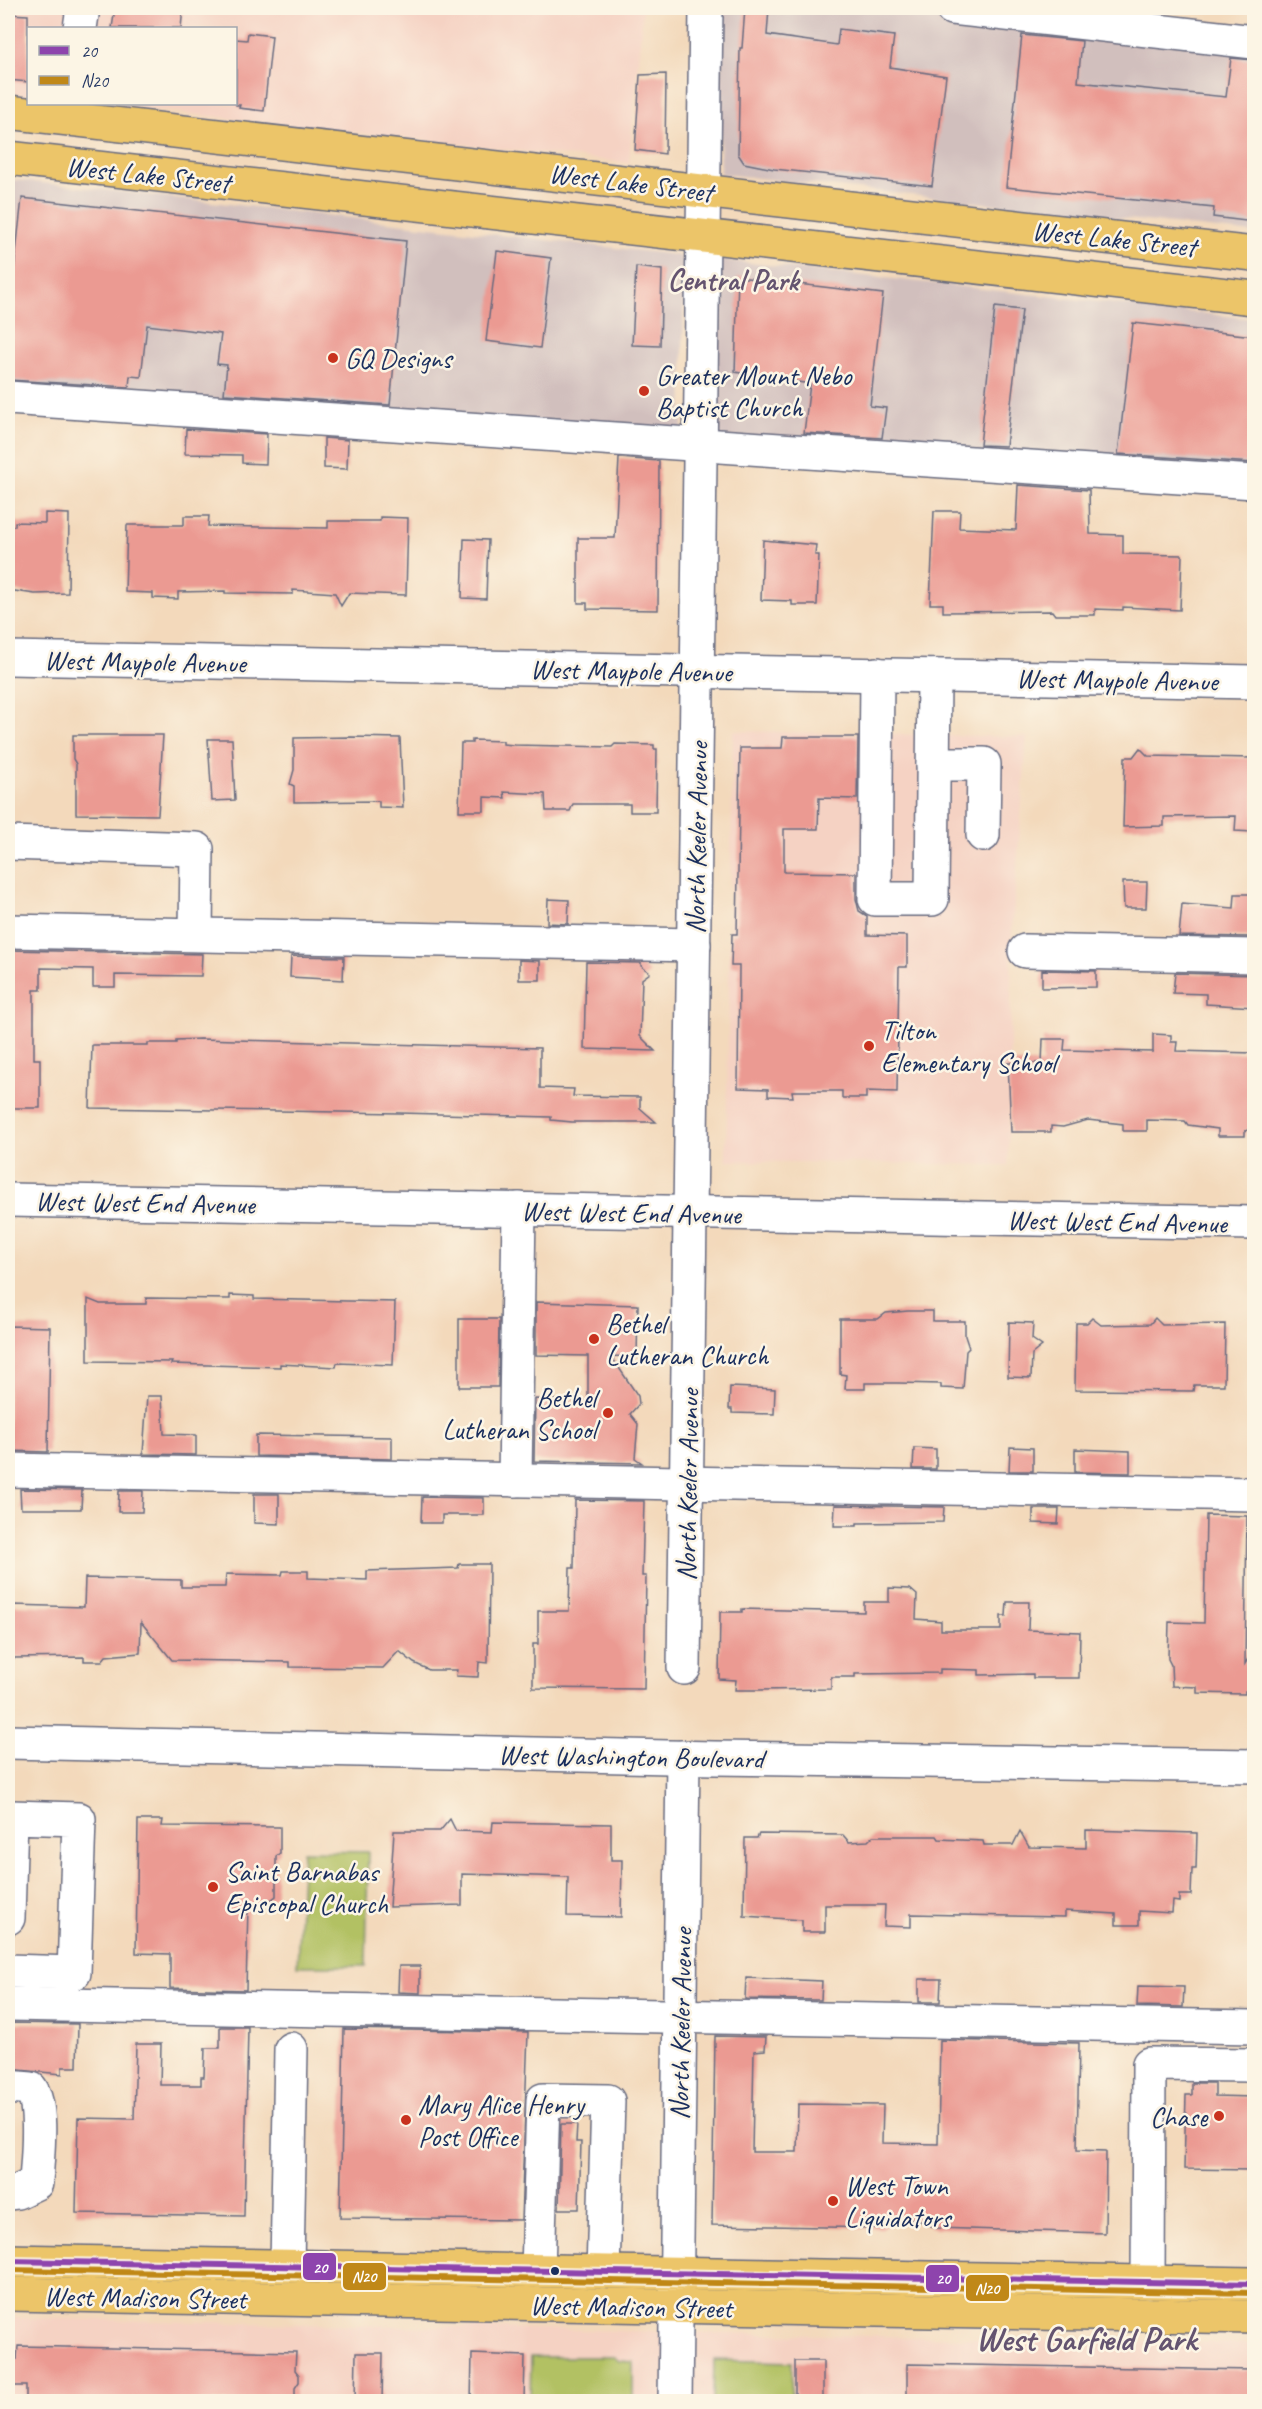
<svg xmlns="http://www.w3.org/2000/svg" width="1262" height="2409" viewBox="0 0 1262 2409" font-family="Caveat,sans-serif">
	<rect width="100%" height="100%" fill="#fcf5e5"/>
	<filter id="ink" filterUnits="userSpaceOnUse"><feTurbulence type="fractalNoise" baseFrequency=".0167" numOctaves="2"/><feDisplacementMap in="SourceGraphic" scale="12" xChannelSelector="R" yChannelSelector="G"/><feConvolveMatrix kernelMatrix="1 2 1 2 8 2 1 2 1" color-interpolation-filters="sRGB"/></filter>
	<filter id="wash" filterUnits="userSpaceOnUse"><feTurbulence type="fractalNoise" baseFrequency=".008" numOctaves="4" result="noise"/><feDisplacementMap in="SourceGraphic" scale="24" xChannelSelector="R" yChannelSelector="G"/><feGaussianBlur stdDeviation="1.35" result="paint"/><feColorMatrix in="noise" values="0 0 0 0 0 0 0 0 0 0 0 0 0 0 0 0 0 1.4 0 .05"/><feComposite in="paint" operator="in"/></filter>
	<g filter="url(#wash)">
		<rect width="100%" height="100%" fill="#f3d9bb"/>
		<!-- built -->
		<g fill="#f5d2c3">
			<path d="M 8,8 L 687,8 L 687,13 L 643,8 L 629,163 L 101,104 L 236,104 L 236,28 L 28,28 L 28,95 L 8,93 Z"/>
			<path d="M 733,731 L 1027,737 L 1012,932 L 1008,1165 L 726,1161 Z"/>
			<path d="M 8,2318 L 1254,2344 L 1254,2401 L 8,2401 Z"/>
		</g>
		<!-- industrial -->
		<g fill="#d1bfbd">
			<path d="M 722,8 L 952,8 L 1254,42 L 1254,233 L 723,174 L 720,173 Z"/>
			<path d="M 8,179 L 677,255 L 683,260 L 684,266 L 682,445 L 8,398 Z"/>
			<path d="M 722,260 L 1254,319 L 1254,482 L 714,447 L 718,263 Z"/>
		</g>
		<!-- green -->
		<g fill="#b2c164" stroke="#667861" stroke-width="1.5">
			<path d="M 303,1851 L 368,1852 L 366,1966 L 297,1966 Z"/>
			<path d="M 531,2357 L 614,2357 L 619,2361 L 633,2362 L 633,2401 L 530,2401 Z"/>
			<path d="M 714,2360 L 792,2362 L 791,2401 L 713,2401 Z"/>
		</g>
		<g id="blocks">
			<!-- building -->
			<g fill="#eb9a92">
				<path d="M 115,8 L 183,8 L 181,28 L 112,28 Z"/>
				<path d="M 745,8 L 769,8 L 767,35 L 837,45 L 839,29 L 894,36 L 890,67 L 946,76 L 932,186 L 774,169 L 744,163 L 738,154 L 740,48 L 742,48 Z"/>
				<path d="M 8,14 L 28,15 L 28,82 L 8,80 Z"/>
				<path d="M 248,33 L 272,36 L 264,111 L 239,108 L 240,105 L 236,105 L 236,39 L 247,40 Z"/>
				<path d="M 1022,35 L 1082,41 L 1078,82 L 1226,97 L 1231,58 L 1254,60 L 1254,222 L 1213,217 L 1214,208 L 1006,187 Z"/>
				<path d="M 666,74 L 665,154 L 635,150 L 640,75 Z"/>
				<path d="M 22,198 L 406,241 L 390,405 L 224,394 L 227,365 L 217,364 L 221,334 L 147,325 L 141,377 L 130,376 L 129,387 L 8,380 L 8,325 Z"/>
				<path d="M 497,251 L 551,258 L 540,348 L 486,341 Z"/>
				<path d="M 636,267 L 662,270 L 660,346 L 632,345 Z"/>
				<path d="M 738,277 L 883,294 L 870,406 L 886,408 L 882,438 L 804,433 L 810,384 L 735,372 Z"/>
				<path d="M 995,307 L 1022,310 L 1006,446 L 980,445 Z"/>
				<path d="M 1133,323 L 1254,336 L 1254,463 L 1118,454 Z"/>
				<path d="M 186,429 L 267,434 L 266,464 L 242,463 L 242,455 L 185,454 Z"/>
				<path d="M 324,438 L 348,440 L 347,469 L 324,468 Z"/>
				<path d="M 619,458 L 659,461 L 658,610 L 587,609 L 587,603 L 578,603 L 578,538 L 615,538 Z"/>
				<path d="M 1018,485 L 1089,490 L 1090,534 L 1123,535 L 1123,554 L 1182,555 L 1180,610 L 1123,607 L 1123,610 L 1095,609 L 1095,615 L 1055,615 L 1052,611 L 943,612 L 943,604 L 930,604 L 934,511 L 960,511 L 959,528 L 1016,530 Z"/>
				<path d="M 45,513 L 69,514 L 68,593 L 35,594 L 8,590 L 8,526 L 15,526 L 15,522 L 45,523 Z"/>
				<path d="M 184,516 L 209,516 L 208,526 L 328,528 L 328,521 L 380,521 L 380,517 L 408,518 L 406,595 L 349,593 L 341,606 L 335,593 L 293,590 L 293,594 L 225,593 L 225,591 L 178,592 L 178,599 L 153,598 L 153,593 L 125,592 L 127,525 L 184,525 Z"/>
				<path d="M 464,539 L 488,540 L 486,599 L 462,598 Z"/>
				<path d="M 763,540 L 816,545 L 815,555 L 819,555 L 817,605 L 792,605 L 792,601 L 761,600 Z"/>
				<path d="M 73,735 L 163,735 L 158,815 L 76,814 L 76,764 L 73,759 Z"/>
				<path d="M 351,737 L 400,738 L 403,808 L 379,807 L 379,801 L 294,802 L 294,786 L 290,784 L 294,770 L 294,738 Z"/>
				<path d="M 783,737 L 858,737 L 857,799 L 819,798 L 818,829 L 784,829 L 784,872 L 856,873 L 856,899 L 859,911 L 867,916 L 867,935 L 907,936 L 907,967 L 899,967 L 897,1092 L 866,1091 L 866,1098 L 842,1098 L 842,1091 L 792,1091 L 793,1097 L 768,1096 L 768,1089 L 738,1088 L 739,966 L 731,966 L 732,934 L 737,934 L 740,748 L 782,748 Z"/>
				<path d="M 208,739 L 232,739 L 235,800 L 212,801 Z"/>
				<path d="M 472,740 L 503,741 L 503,744 L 514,745 L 612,747 L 615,744 L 654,745 L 654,749 L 657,749 L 656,812 L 630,812 L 630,804 L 573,804 L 570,811 L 546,811 L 545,794 L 504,792 L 505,798 L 484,797 L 484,811 L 459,811 L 461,743 L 472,743 Z"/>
				<path d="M 1140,748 L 1148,756 L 1254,758 L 1254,832 L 1235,831 L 1236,816 L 1164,817 L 1164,826 L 1123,827 L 1125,757 L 1133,757 Z"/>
				<path d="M 1123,882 L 1147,882 L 1146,908 L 1124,908 Z"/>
				<path d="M 1235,894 L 1254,894 L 1254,937 L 1179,936 L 1182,904 L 1234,908 Z"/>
				<path d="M 548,899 L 569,900 L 568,924 L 547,923 Z"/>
				<path d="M 8,950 L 202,954 L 201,976 L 115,975 L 115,987 L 93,987 L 93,969 L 41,968 L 41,990 L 34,990 L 34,1059 L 40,1059 L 40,1108 L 8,1108 Z"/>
				<path d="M 291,956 L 344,957 L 343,980 L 290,977 Z"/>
				<path d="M 519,960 L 540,961 L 540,980 L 519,980 Z"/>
				<path d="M 586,962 L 641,963 L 641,966 L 650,973 L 642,979 L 640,1036 L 655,1051 L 584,1049 Z"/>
				<path d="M 1042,970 L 1096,971 L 1096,987 L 1042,988 Z"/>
				<path d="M 1175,973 L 1254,975 L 1254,1007 L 1206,1004 L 1206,994 L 1173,993 Z"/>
				<path d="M 1153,1034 L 1171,1035 L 1171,1042 L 1177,1042 L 1176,1051 L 1254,1053 L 1254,1128 L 1245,1131 L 1245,1136 L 1218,1136 L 1218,1129 L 1188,1125 L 1185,1121 L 1147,1120 L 1147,1131 L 1123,1131 L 1123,1124 L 1088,1120 L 1063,1127 L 1051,1126 L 1051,1132 L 1011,1132 L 1008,1063 L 1042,1063 L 1043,1039 L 1065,1039 L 1064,1050 L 1153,1052 Z"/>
				<path d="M 200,1039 L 540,1048 L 540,1088 L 574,1089 L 573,1096 L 640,1097 L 640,1108 L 656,1122 L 572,1122 L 551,1120 L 551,1117 L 400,1113 L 90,1108 L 92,1045 L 148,1045 L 148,1043 L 176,1043 L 176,1040 Z"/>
				<path d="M 230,1295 L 254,1296 L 254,1299 L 395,1302 L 393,1365 L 337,1363 L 336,1367 L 280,1364 L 280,1367 L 171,1364 L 172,1362 L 88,1361 L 88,1299 L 100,1304 L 146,1304 L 146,1298 L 230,1299 Z"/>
				<path d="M 536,1302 L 638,1305 L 637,1357 L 611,1356 L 638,1396 L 639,1404 L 630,1414 L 638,1424 L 635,1458 L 642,1463 L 534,1461 L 535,1399 L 588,1401 L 588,1356 L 536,1355 Z"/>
				<path d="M 908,1311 L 933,1311 L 933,1321 L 965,1321 L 965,1336 L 969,1348 L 966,1351 L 963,1389 L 941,1388 L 941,1384 L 898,1383 L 865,1383 L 865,1389 L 845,1389 L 846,1375 L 840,1374 L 840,1319 L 878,1319 L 886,1313 Z"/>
				<path d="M 1092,1318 L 1101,1325 L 1150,1324 L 1155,1318 L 1162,1325 L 1225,1324 L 1224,1385 L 1194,1385 L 1193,1391 L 1075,1390 L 1076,1323 L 1087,1323 Z"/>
				<path d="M 459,1319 L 499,1319 L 498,1387 L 459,1387 Z"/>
				<path d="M 1009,1322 L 1033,1323 L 1032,1339 L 1042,1346 L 1032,1354 L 1031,1378 L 1008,1377 Z"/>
				<path d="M 8,1326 L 50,1327 L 48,1452 L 8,1451 Z"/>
				<path d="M 730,1387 L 775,1389 L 774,1414 L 732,1413 L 732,1409 L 729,1409 Z"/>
				<path d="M 147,1396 L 162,1396 L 164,1434 L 196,1435 L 196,1455 L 143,1454 Z"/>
				<path d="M 256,1435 L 392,1437 L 392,1459 L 256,1456 Z"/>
				<path d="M 1010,1447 L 1033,1448 L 1033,1471 L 1009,1471 Z"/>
				<path d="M 914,1448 L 936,1449 L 936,1469 L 913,1469 Z"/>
				<path d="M 1075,1449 L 1130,1451 L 1130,1473 L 1075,1472 Z"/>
				<path d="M 20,1489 L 82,1490 L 81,1509 L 21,1509 Z"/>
				<path d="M 119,1491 L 143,1491 L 142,1512 L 118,1512 Z"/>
				<path d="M 254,1494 L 279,1494 L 279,1524 L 254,1523 Z"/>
				<path d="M 422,1497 L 484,1498 L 484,1515 L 442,1515 L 442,1523 L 421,1523 Z"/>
				<path d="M 575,1500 L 644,1501 L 642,1576 L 646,1576 L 644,1689 L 533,1688 L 533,1644 L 538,1644 L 538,1611 L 569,1611 L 570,1568 L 574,1568 Z"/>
				<path d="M 835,1505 L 944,1507 L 943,1522 L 857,1523 L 857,1526 L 834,1526 Z"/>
				<path d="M 1033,1509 L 1059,1509 L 1058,1524 L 1033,1523 Z"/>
				<path d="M 1206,1515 L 1247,1516 L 1245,1664 L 1254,1649 L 1254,1691 L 1245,1691 L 1245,1694 L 1197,1693 L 1197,1687 L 1172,1686 L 1171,1665 L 1168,1659 L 1169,1622 L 1204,1623 Z"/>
				<path d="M 459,1564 L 489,1564 L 488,1663 L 479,1662 L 478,1677 L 456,1676 L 457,1670 L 429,1670 L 414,1663 L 399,1651 L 383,1668 L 290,1667 L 290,1662 L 172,1660 L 141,1622 L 140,1653 L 106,1656 L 102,1661 L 84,1661 L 84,1657 L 13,1658 L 13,1605 L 84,1607 L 85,1578 L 181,1580 L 181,1587 L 225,1587 L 226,1574 L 282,1575 L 283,1571 L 308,1571 L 308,1578 L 367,1580 L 367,1571 L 458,1568 Z"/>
				<path d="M 889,1588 L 910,1589 L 917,1595 L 916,1619 L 941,1621 L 941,1630 L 1001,1630 L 1001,1616 L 1006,1616 L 1007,1602 L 1029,1602 L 1028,1630 L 1080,1632 L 1079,1678 L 1033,1678 L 1033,1674 L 979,1675 L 979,1670 L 940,1669 L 940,1673 L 855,1674 L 855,1677 L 831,1677 L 831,1689 L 759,1690 L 735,1690 L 736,1680 L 719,1679 L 720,1612 L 742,1612 L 742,1609 L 864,1612 L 864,1602 L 889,1602 Z"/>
				<path d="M 450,1819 L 456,1831 L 492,1832 L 493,1822 L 611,1824 L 611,1860 L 622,1860 L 621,1917 L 567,1916 L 568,1877 L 462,1874 L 462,1905 L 389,1907 L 394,1831 L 440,1831 Z"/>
				<path d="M 138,1820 L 163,1820 L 162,1826 L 280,1827 L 280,1853 L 276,1856 L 276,1896 L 264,1905 L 248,1905 L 246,1990 L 170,1988 L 170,1954 L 136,1953 Z"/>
				<path d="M 1086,1830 L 1197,1833 L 1196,1869 L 1192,1869 L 1191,1895 L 1179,1895 L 1179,1902 L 1173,1901 L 1172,1913 L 1139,1911 L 1139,1925 L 1116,1925 L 1116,1914 L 1065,1911 L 1065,1917 L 911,1914 L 911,1927 L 884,1926 L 885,1905 L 825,1905 L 825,1932 L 802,1932 L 802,1920 L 744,1916 L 745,1838 L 757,1838 L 759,1834 L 843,1835 L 849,1842 L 868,1841 L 873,1836 L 937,1836 L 939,1839 L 983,1841 L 984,1845 L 1013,1845 L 1020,1831 L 1029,1847 L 1086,1848 Z"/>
				<path d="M 399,1966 L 420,1966 L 420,1993 L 398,1992 Z"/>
				<path d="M 746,1978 L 822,1981 L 821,2000 L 745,1999 Z"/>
				<path d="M 919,1979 L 941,1979 L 940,2002 L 919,2002 Z"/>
				<path d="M 1138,1986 L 1184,1987 L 1183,2007 L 1137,2006 Z"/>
				<path d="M 8,2023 L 78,2024 L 77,2067 L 62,2067 L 62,2074 L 8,2069 Z"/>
				<path d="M 220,2027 L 248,2027 L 244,2216 L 76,2213 L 78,2118 L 134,2119 L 136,2044 L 161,2044 L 160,2085 L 201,2085 L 201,2077 L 204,2077 L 205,2048 L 220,2048 Z"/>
				<path d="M 344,2029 L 528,2032 L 521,2220 L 340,2218 Z"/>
				<path d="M 715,2036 L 766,2037 L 765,2050 L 754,2051 L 752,2152 L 797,2152 L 798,2104 L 883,2105 L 882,2143 L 938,2144 L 940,2040 L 1079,2043 L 1077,2150 L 1106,2151 L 1105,2233 L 936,2228 L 915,2219 L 898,2220 L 881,2228 L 712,2225 Z"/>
				<path d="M 1192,2083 L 1215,2083 L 1215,2096 L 1254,2097 L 1252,2170 L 1184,2169 L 1186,2095 L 1192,2095 Z"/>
				<path d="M 561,2124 L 577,2124 L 576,2142 L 581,2142 L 579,2209 L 559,2209 Z"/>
				<path d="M 18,2346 L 296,2352 L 295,2370 L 299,2375 L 299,2382 L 295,2388 L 295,2402 L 26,2402 L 26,2386 L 12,2386 L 13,2358 L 17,2359 Z"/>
				<path d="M 356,2353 L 383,2353 L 382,2402 L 355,2402 Z"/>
				<path d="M 472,2354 L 525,2356 L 524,2402 L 471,2402 Z"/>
				<rect x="795" y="2361" width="28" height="41"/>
				<path d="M 907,2364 L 1254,2370 L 1254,2402 L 907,2402 Z"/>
			</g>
		</g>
	</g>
	<g filter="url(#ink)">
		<use href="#blocks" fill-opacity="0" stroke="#676a7f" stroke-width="1.5"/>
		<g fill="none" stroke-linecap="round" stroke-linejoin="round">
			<defs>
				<g id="minor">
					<path d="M 952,8 L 1254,42"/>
					<path d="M 80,28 L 83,8"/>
					<path d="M 8,398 L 1254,482"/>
					<path d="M 8,658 L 1254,682"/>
					<path d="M 877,674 L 875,899 L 932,899 L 934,676"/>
					<path d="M 933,764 L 984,764 L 983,835"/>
					<path d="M 8,843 L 197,849 L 196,933"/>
					<path d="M 8,931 L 694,945"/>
					<path d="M 1025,951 L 1254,956"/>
					<path d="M 8,1200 L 1254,1223"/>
					<path d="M 8,1470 L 1254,1494"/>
					<path d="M 515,1480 L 519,1209"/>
					<path d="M 684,1668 L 706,8"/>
					<path d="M 8,1742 L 714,1758 L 1254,1766"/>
					<path d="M 8,1918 L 11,1817 L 79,1819 L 74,1973 L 8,1971"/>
					<path d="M 8,2004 L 1254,2027"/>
					<path d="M 8,2087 L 31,2089 C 44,2108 37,2159 36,2183 L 17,2192 L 8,2193"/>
					<path d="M 287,2266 L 291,2049"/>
					<path d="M 538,2271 L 543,2100 L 608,2101 L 603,2272"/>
					<path d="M 1148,2282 L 1149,2064 L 1254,2065"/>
					<path d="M 675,2402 L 683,1757"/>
				</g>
				<g id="major">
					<path d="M 8,112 L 1254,254"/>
					<path d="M 8,158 L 1254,298"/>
					<path d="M 8,2261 L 1254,2284"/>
					<path d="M 8,2294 L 1254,2317"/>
				</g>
			</defs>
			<!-- minor casing -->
			<use href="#minor" stroke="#676a7f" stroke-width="36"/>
			<!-- major casing -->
			<use href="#major" stroke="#676a7f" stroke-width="36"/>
			<!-- minor -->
			<use href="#minor" stroke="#fff" stroke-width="33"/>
			<!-- major -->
			<use href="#major" stroke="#ecc569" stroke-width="33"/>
			<defs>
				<path id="bus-1" d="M 8,2261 L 1254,2284"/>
				<path id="bus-2" d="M 8,2270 L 1254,2293"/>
			</defs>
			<!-- bus-1 casing -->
			<use href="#bus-1" stroke="#fcf5e5" stroke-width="10"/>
			<!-- bus-2 casing -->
			<use href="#bus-2" stroke="#fcf5e5" stroke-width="10"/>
			<!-- bus-1 -->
			<use href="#bus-1" stroke="#8e44ad" stroke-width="6"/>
			<!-- bus-2 -->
			<use href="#bus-2" stroke="#c08818" stroke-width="6"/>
		</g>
	</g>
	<!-- markers -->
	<g fill="#c8321e" stroke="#fcf5e5" stroke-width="2">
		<circle cx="333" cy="358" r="6"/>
		<circle cx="644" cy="391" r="6"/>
		<circle cx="869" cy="1046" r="6"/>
		<circle cx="594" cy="1339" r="6"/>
		<circle cx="608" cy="1413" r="6"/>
		<circle cx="213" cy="1887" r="6"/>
		<circle cx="1219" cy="2116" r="6"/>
		<circle cx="406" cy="2120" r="6"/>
		<circle cx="833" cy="2201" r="6"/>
	</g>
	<circle fill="#1b2f5e" stroke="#fcf5e5" stroke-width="2" cx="555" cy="2271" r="5"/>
	<g text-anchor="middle" stroke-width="5" stroke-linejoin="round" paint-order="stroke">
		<!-- street labels -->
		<g font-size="28" fill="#1b2f5e" stroke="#fcf5e5">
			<text transform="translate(148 174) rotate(6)" y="10">West Lake Street</text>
			<text transform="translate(631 182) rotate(7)" y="10">West Lake Street</text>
			<text transform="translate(1114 238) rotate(6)" y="10">West Lake Street</text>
			<text transform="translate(145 661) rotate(1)" y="10">West Maypole Avenue</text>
			<text transform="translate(631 670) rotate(1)" y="10">West Maypole Avenue</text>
			<text transform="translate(1117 679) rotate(1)" y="10">West Maypole Avenue</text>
			<text transform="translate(696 838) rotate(-89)" y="10">North Keeler Avenue</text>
			<text transform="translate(145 1202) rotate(1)" y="10">West West End Avenue</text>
			<text transform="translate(631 1212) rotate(1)" y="10">West West End Avenue</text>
			<text transform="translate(1117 1221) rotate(1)" y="10">West West End Avenue</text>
			<text transform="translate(687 1485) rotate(-89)" y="10">North Keeler Avenue</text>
			<text transform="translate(631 1756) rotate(1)" y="10">West Washington Boulevard</text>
			<text transform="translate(680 2024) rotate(-89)" y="10">North Keeler Avenue</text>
			<text transform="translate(145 2297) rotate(1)" y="10">West Madison Street</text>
			<text transform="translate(631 2306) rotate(1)" y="10">West Madison Street</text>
		</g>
		<!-- poi labels -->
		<g font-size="28" fill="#1b2f5e" stroke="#fcf5e5" text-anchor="start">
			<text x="345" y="368">GQ Designs</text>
			<text x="656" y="385">Greater Mount Nebo<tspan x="656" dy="32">Baptist Church</tspan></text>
			<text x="881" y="1040">Tilton<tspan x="881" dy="32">Elementary School</tspan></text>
			<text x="606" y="1333">Bethel<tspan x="606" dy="32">Lutheran Church</tspan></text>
			<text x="596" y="1407" text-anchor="end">Bethel<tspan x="596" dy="32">Lutheran School</tspan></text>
			<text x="225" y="1881">Saint Barnabas<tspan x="225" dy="32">Episcopal Church</tspan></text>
			<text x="418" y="2114">Mary Alice Henry<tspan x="418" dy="32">Post Office</tspan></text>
			<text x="1207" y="2126" text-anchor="end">Chase</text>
			<text x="845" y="2195">West Town<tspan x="845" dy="32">Liquidators</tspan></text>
		</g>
		<!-- neighbourhood labels -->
		<g font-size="30" font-weight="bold" fill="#645470" stroke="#fcf5e5">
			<text x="733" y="290">Central Park</text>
		</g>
		<!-- district labels -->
		<g font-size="34" font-weight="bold" fill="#645470" stroke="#fcf5e5">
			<text x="1086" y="2350">West Garfield Park</text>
		</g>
	</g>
	<g stroke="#fcf5e5" stroke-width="2">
		<rect x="302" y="2252" width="35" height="29" rx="6" fill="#8e44ad"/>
		<rect x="342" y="2262" width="45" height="29" rx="6" fill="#c08818"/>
		<rect x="925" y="2264" width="35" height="29" rx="6" fill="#8e44ad"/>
		<rect x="965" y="2274" width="45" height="28" rx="6" fill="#c08818"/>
	</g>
	<g font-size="16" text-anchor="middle" font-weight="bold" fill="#fff">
		<text x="320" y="2273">20</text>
		<text x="364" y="2282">N20</text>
		<text x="943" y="2284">20</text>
		<text x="987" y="2294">N20</text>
	</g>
	<!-- margin -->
	<rect width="1262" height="2409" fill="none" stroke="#fcf5e5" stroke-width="30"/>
	<!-- legend -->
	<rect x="27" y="27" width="210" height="78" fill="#fcf5e5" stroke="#a2a6af" stroke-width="1.5"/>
	<rect x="39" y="46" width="30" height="9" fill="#8e44ad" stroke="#a2a6af" stroke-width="1.5"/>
	<text x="81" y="57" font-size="18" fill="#1b2f5e">20</text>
	<rect x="39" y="76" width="30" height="9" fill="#c08818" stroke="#a2a6af" stroke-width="1.5"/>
	<text x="81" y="87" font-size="18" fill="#1b2f5e">N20</text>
</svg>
